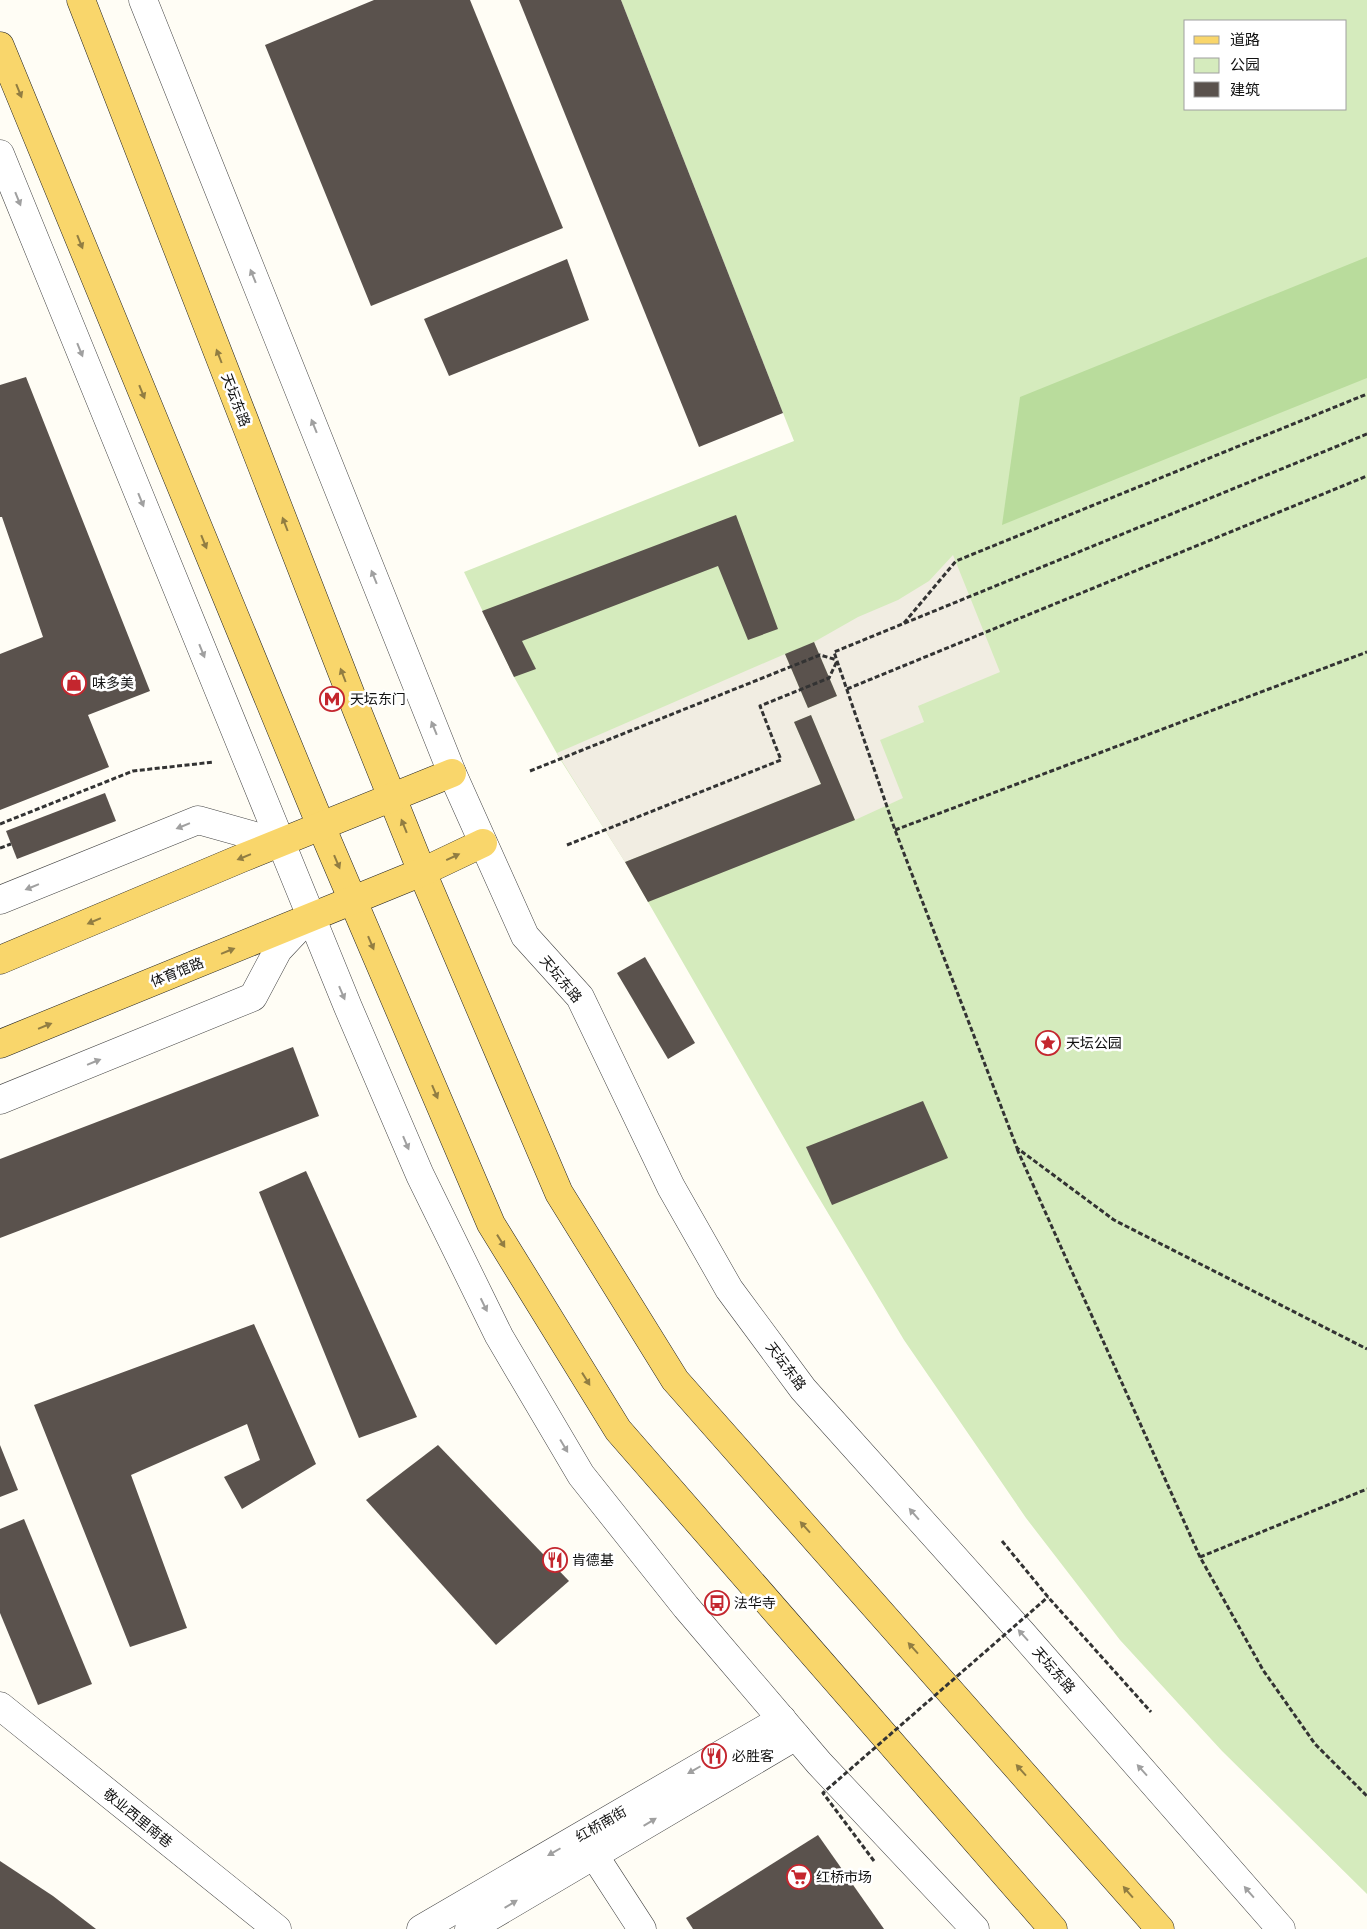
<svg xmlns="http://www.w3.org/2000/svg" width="1367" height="1929" viewBox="0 0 1367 1929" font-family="Lora,'Noto Sans SC',serif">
	<rect width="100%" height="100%" fill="#fffdf5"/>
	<!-- green -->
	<path fill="#d5ebbd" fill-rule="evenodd" d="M 621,0 L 1367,0 L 1367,1894 L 1222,1751 L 1120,1640 L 1026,1518 L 904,1340 L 810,1183 L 625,862 L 560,759 L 514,677 L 464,572 L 794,441 ZM 1186,21 L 1346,21 L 1346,109 L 1186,109 Z"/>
	<!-- forest -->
	<path fill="#b9dc9c" d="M 1367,257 L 1367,378 L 1002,525 L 1020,397 Z"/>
	<!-- plaza -->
	<path fill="#f1ede2" d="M 953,555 L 1000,672 L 918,706 L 924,722 L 880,740 L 903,798 L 855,820 L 811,715 L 794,722 L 821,784 L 625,862 L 557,753 L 785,654 L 808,708 L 837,696 L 814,642 L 858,617 L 898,600 L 929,581 Z"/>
	<!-- building -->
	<g fill="#5a524d">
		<path d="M 374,0 L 470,0 L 563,228 L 371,306 L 265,45 Z"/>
		<path d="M 519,0 L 621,0 L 783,413 L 699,447 Z"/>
		<path d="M 567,259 L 589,320 L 449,376 L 424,319 Z"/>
		<path d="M 26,377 L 150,691 L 88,715 L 109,767 L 0,810 L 0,654 L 43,637 L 2,517 L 0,517 L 0,385 Z"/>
		<path d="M 736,515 L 778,629 L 748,640 L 718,566 L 522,641 L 536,669 L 514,677 L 482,611 Z"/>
		<path d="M 814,642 L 837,696 L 808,708 L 785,654 Z"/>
		<path d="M 811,715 L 855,820 L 648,902 L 625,862 L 821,784 L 794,722 Z"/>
		<path d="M 105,793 L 116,821 L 17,859 L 6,831 Z"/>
		<path d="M 645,957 L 695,1043 L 668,1059 L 617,973 Z"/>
		<path d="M 293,1047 L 319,1116 L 0,1238 L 0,1159 Z"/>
		<path d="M 923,1101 L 948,1158 L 832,1205 L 806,1147 Z"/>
		<path d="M 306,1171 L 417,1417 L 359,1438 L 259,1192 Z"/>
		<path d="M 254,1324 L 316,1464 L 242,1509 L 224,1477 L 260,1460 L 247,1424 L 131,1475 L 187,1628 L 130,1647 L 34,1405 Z"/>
		<path d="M 0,1445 L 18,1490 L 0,1497 Z"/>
		<path d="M 438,1445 L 569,1581 L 496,1645 L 366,1500 Z"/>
		<path d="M 24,1519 L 92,1684 L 38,1705 L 0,1613 L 0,1529 Z"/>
		<path d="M 818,1835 L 884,1929 L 693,1929 L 686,1918 Z"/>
		<path d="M 0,1861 L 53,1896 L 96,1929 L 0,1929 Z"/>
	</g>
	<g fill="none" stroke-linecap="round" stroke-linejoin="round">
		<defs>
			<g id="minor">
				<path d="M 143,0 L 452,773 L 525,936 L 580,997 L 671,1187 L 729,1289 L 803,1389 L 1021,1632 L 1281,1929"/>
				<path d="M 0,154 L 348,1007 L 420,1175 L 499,1336 L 581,1475 L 686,1607 L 819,1763 L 975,1929"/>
				<path d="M 0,900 L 198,820 L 280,843"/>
				<path d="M 0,1100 L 253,997 L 278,950 L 309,917"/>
				<path d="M 0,1706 L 277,1929"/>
				<path d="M 594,1855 L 642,1929"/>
				<path d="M 421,1929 L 782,1719"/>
				<path d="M 469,1929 L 796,1736"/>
			</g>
			<g id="major">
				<path d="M 81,0 L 356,708 L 422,872 L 559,1193 L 675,1380 L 1160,1929"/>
				<path d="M 0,46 L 321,826 L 491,1224 L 618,1430 L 1053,1929"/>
				<path d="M 0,960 L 242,858 L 452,773"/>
				<path d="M 0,1044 L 422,872 L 483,843"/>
			</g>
		</defs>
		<!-- minor casing -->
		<use href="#minor" stroke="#444" stroke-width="29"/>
		<!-- major casing -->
		<use href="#major" stroke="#222" stroke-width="29"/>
		<!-- path -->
		<g stroke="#333" stroke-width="3" stroke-dasharray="5 2.5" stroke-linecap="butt">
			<path d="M 1367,434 L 834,652 L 895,830 L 1017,1148 L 1114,1220 L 1367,1349"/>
			<path d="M 904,623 L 956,561 L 1367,394"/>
			<path d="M 847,689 L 1367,476"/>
			<path d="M 530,771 L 820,655 L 837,660"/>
			<path d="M 0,824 L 133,771 L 214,762"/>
			<path d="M 895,830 L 1367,652"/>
			<path d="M 567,845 L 781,760 L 760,706 L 829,678 L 837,661"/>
			<path d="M 0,848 L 11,844"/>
			<path d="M 1017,1149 L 1200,1557 L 1263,1670 L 1315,1744 L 1367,1796"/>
			<path d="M 1002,1541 L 1048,1597 L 1151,1712"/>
			<path d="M 1200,1557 L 1367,1489"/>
		</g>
		<!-- minor -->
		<use href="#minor" stroke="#fff" stroke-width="28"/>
		<!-- major -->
		<use href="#major" stroke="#f9d66b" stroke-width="28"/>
		<!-- path-bridge -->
		<path stroke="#333" stroke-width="3" stroke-dasharray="5 2.5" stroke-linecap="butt" d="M 874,1861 L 823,1793 L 1048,1597"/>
	</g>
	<!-- one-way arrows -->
	<defs><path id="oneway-solid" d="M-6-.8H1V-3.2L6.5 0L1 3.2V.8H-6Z" transform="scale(1.25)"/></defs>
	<g fill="#917d42">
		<use href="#oneway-solid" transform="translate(19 91) rotate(68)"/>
		<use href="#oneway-solid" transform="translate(80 242) rotate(68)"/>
		<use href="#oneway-solid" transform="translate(219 356) rotate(-111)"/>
		<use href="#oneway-solid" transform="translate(142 392) rotate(68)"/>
		<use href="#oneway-solid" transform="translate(285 524) rotate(-111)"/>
		<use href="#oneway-solid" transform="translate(204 542) rotate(68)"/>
		<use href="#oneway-solid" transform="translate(343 675) rotate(-111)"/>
		<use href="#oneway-solid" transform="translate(404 826) rotate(-112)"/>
		<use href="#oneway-solid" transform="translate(244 857) rotate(158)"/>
		<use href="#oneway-solid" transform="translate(453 857) rotate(-25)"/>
		<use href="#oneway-solid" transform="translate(337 862) rotate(67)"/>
		<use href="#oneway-solid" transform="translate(94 921) rotate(157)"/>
		<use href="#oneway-solid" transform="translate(371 943) rotate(67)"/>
		<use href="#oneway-solid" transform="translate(228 951) rotate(-22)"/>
		<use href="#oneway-solid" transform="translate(45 1026) rotate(-22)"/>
		<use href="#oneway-solid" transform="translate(435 1092) rotate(67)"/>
		<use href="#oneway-solid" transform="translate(501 1241) rotate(58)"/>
		<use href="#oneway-solid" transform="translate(586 1379) rotate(58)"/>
		<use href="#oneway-solid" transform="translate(805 1527) rotate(-132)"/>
		<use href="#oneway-solid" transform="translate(913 1648) rotate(-132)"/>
		<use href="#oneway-solid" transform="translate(1021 1770) rotate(-132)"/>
		<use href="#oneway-solid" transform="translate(1128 1892) rotate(-131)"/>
	</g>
	<g fill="#a0a0a0">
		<use href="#oneway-solid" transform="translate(18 199) rotate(68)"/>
		<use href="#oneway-solid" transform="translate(253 276) rotate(-112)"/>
		<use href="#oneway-solid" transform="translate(80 350) rotate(68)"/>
		<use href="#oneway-solid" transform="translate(314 426) rotate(-112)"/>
		<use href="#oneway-solid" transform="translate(141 500) rotate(68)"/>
		<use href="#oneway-solid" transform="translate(374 577) rotate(-112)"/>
		<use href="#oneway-solid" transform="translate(202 651) rotate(68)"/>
		<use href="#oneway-solid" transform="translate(434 728) rotate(-112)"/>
		<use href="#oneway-solid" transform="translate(183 826) rotate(158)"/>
		<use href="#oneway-solid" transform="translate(32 887) rotate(158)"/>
		<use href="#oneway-solid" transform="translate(342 993) rotate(67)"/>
		<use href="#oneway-solid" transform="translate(94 1062) rotate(-22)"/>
		<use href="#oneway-solid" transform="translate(406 1143) rotate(67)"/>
		<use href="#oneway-solid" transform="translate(484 1305) rotate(64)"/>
		<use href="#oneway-solid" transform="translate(564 1446) rotate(59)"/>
		<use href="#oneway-solid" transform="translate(914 1514) rotate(-131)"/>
		<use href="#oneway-solid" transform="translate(1023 1635) rotate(-132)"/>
		<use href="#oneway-solid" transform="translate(694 1770) rotate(150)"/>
		<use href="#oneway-solid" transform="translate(1142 1770) rotate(-132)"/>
		<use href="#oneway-solid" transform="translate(650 1822) rotate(-31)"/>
		<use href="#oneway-solid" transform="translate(554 1852) rotate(150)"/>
		<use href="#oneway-solid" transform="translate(1249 1892) rotate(-131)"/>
		<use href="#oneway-solid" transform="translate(511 1904) rotate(-31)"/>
	</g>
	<!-- icons -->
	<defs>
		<symbol id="shop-ring" viewBox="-11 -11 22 22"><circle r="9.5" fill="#fff" stroke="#c4262e" stroke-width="1.5"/><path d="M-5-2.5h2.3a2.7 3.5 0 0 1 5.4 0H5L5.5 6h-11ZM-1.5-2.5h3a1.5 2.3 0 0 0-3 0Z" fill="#c4262e"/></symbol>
		<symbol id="metro-ring" viewBox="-11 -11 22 22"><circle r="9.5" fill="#fff" stroke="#c4262e" stroke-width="1.5"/><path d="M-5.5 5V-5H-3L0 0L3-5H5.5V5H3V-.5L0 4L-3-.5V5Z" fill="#c4262e"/></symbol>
		<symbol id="sight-ring" viewBox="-11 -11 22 22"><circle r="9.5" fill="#fff" stroke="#c4262e" stroke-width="1.5"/><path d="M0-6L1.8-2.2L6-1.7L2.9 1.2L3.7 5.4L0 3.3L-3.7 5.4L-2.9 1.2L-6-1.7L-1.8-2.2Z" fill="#c4262e"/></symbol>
		<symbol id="restaurant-ring" viewBox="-11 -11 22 22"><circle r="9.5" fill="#fff" stroke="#c4262e" stroke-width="1.5"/><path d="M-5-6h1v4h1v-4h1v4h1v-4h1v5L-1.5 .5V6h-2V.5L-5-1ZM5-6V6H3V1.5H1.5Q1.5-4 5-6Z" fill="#c4262e"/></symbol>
		<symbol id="bus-ring" viewBox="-11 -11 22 22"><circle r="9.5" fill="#fff" stroke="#c4262e" stroke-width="1.5"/><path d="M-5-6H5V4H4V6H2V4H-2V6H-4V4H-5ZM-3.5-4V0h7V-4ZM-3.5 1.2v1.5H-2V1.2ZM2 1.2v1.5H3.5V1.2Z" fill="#c4262e"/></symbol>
		<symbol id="supermarket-ring" viewBox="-11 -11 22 22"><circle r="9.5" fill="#fff" stroke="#c4262e" stroke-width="1.5"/><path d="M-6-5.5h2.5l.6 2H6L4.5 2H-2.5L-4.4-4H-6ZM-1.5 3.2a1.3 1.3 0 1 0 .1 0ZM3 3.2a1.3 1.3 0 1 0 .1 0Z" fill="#c4262e"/></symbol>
	</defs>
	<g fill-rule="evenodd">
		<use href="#shop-ring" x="60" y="669" width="28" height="28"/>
		<use href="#metro-ring" x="318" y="685" width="28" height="28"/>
		<use href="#sight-ring" x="1034" y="1029" width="28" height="28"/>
		<use href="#restaurant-ring" x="541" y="1546" width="28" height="28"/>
		<use href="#bus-ring" x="703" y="1589" width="28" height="28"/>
		<use href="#restaurant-ring" x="700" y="1742" width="28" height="28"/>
		<use href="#supermarket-ring" x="785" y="1863" width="28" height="28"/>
	</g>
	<g text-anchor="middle" stroke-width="5" stroke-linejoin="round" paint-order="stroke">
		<!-- street labels -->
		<g font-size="14" fill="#111" stroke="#fff">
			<text transform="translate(236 400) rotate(69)" y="5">天坛东路</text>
			<text transform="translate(177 972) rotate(-22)" y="5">体育馆路</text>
			<text transform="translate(561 979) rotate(50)" y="5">天坛东路</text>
			<text transform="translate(786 1366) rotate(53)" y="5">天坛东路</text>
			<text transform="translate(1054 1670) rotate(49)" y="5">天坛东路</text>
			<text transform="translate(138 1818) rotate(39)" y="5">敬业西里南巷</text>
			<text transform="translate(601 1824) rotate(-30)" y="5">红桥南街</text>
		</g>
		<!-- poi labels -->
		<g font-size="14" fill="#111" stroke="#fff" text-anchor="start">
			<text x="92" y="688">味多美</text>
			<text x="350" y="704">天坛东门</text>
			<text x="1066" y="1048">天坛公园</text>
			<text x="572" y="1565">肯德基</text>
			<text x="734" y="1608">法华寺</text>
			<text x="732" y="1761">必胜客</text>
			<text x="816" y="1882">红桥市场</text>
		</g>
	</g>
	<!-- legend -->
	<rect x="1184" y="20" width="162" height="90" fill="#ffffff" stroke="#a0a0a0"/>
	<rect x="1194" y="36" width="25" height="8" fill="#f9d66b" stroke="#a0a0a0"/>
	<text x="1230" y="45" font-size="15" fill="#111111">道路</text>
	<rect x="1194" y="58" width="25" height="15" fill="#d5ebbd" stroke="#a0a0a0"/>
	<text x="1230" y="70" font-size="15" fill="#111111">公园</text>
	<rect x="1194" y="82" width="25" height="15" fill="#5a524d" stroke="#a0a0a0"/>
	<text x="1230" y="95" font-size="15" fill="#111111">建筑</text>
</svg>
